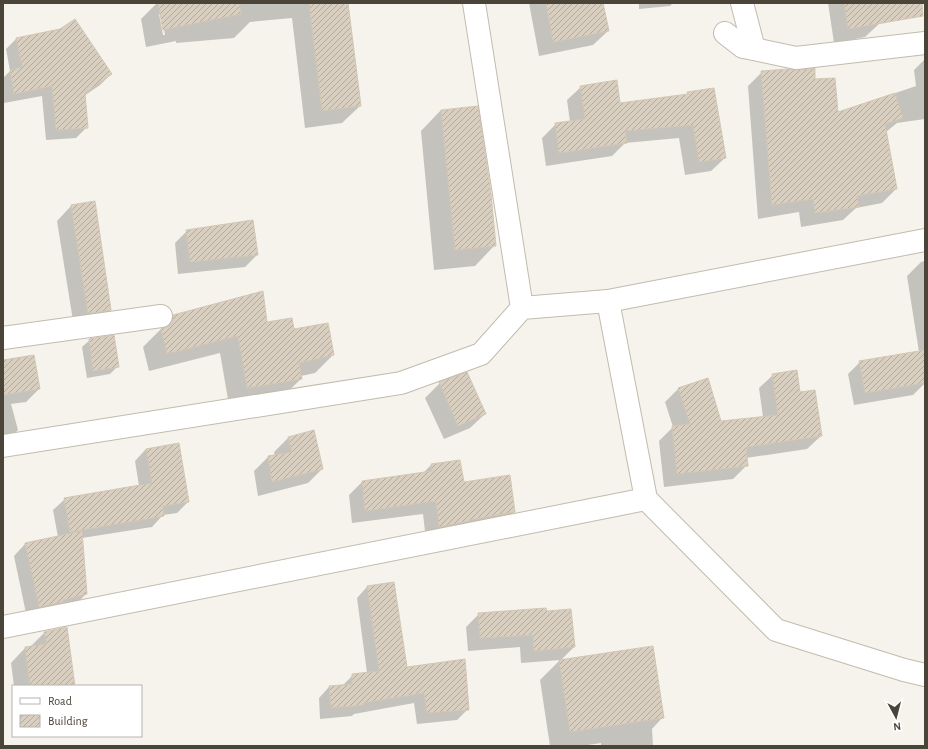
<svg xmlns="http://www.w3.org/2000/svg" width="928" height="749" viewBox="0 0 928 749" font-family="'Alegreya Sans',sans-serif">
	<defs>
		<pattern id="building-hatch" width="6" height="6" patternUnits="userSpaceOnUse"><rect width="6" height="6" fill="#d8cfc1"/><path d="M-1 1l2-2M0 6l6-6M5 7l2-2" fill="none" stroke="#b1aa9e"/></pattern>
	</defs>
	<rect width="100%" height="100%" fill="#f6f3ec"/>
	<!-- shadow -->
	<g fill="#0003" fill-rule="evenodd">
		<path d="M 157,3 L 347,3 L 360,106 L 342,123 L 305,128 L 292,18 L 250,22 L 234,38 L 176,43 L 176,41 L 146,47 L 141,19 ZM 159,14 L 161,14 L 165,35 L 163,35 Z"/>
		<path d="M 529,3 L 581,3 L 608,31 L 593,45 L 539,56 Z"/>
		<path d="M 639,3 L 673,3 L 670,6 L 639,9 Z"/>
		<path d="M 828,3 L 876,3 L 880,23 L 865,37 L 834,43 Z"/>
		<path d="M 60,29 L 111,74 L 100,85 L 84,96 L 87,127 L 76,138 L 46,140 L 42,96 L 4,103 L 3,78 L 10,71 L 6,49 L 16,39 Z"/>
		<path d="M 925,59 L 925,119 L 897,123 L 886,132 L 896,189 L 882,203 L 856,208 L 843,220 L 801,227 L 799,212 L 758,219 L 748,86 L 762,72 L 815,80 L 837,113 L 916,86 L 914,70 Z"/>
		<path d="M 581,87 L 620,104 L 685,96 L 688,93 L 725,158 L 711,171 L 685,175 L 679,138 L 625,143 L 612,156 L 546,166 L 542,138 L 556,124 L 570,122 L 567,100 Z"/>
		<path d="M 441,110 L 495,245 L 475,266 L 434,270 L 421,131 Z"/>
		<path d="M 94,202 L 110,310 L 96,324 L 74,327 L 57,221 L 71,206 Z"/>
		<path d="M 187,231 L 257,255 L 245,267 L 178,274 L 175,243 Z"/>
		<path d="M 925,261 L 925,383 L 913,395 L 854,405 L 848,374 L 860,362 L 919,352 L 907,276 L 921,262 Z"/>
		<path d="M 174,316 L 293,331 L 333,355 L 315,373 L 301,376 L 301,379 L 283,396 L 229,405 L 220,353 L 149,371 L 143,347 Z"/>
		<path d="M 90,340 L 117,367 L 110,374 L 87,378 L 82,347 Z"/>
		<path d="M 3,365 L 39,389 L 26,402 L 11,404 L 18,430 L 5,443 L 3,444 Z"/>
		<path d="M 773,375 L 800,393 L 821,436 L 807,449 L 746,458 L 747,465 L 733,479 L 664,487 L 659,441 L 673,427 L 665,402 L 678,389 L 721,422 L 763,417 L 759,388 Z"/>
		<path d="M 440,383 L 485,414 L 470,428 L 444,439 L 425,398 Z"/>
		<path d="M 288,438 L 322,469 L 308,483 L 258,496 L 254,471 L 268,457 L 275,456 L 274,452 Z"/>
		<path d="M 178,444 L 188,502 L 177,513 L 163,515 L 152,527 L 82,538 L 86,594 L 75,605 L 27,618 L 14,556 L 25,544 L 58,537 L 53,510 L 65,499 L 139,486 L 135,461 L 146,449 Z"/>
		<path d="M 460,461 L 463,483 L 514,512 L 501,525 L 426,540 L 423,514 L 352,523 L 349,495 L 362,482 L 422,474 L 431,465 Z"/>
		<path d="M 367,587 L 406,669 L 468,709 L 457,720 L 417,724 L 414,703 L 354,714 L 352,716 L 320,719 L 319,698 L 329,687 L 342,686 L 353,675 L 367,673 L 357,598 Z"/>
		<path d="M 546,613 L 574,647 L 560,661 L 663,717 L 652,729 L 653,746 L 601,746 L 601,743 L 581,746 L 550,746 L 540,680 L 560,660 L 521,663 L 520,647 L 468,651 L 466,627 L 479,614 Z"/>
		<path d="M 44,633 L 74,686 L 14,686 L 11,663 L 25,648 L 30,647 Z"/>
	</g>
	<!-- building -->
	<g fill="url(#building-hatch)" stroke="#d3c7b4">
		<path d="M 158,3 L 239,3 L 241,14 L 163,30 Z"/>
		<path d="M 309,3 L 348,3 L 361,106 L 322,111 Z"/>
		<path d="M 546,3 L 603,3 L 609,31 L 553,42 Z"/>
		<path d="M 844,3 L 922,3 L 923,16 L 848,29 Z"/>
		<path d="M 75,19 L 112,74 L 85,93 L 88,128 L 56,130 L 52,86 L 14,94 L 10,70 L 22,67 L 16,38 L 60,29 Z"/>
		<path d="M 815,68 L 815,79 L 835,78 L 838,112 L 895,93 L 903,118 L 885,124 L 897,189 L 857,196 L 859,207 L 815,213 L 813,199 L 772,205 L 761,71 L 788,69 L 797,70 Z"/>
		<path d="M 617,80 L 620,103 L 688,94 L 687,92 L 714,88 L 726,158 L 699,162 L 693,125 L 625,131 L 627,143 L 559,153 L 555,123 L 585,119 L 580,86 Z"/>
		<path d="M 478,106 L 491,194 L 496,246 L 455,250 L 441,110 Z"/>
		<path d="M 95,201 L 111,310 L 88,314 L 71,205 Z"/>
		<path d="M 253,220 L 258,255 L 190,262 L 186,230 Z"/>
		<path d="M 263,291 L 267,322 L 292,318 L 294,329 L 328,323 L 334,355 L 299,363 L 302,379 L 247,388 L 238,336 L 167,354 L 161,329 L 169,326 L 172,321 L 173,315 Z"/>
		<path d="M 114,335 L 119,367 L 93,371 L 89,339 Z"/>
		<path d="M 925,350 L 925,383 L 865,393 L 859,361 Z"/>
		<path d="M 34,355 L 40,389 L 3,395 L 3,360 Z"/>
		<path d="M 797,370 L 800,392 L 815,390 L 822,436 L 746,447 L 748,466 L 677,474 L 672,426 L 690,424 L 678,388 L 708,378 L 721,421 L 778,415 L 772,374 Z"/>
		<path d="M 467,372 L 486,414 L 458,426 L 439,382 Z"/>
		<path d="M 314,430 L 323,469 L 272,482 L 268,456 L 292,452 L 288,437 Z"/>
		<path d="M 179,443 L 189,502 L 163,506 L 164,516 L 70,532 L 64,498 L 152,483 L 146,449 Z"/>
		<path d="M 460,460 L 464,482 L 510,475 L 515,512 L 469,520 L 469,521 L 439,527 L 436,501 L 365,511 L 362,481 L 432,471 L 431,464 Z"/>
		<path d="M 82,531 L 87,594 L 63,600 L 63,602 L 39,607 L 25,543 Z"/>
		<path d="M 394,582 L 407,667 L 465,659 L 469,710 L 427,713 L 424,693 L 363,703 L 364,705 L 331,708 L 329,686 L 352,684 L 352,674 L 379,671 L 367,586 Z"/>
		<path d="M 546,608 L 547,611 L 571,609 L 575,647 L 534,651 L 533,635 L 480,638 L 478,613 Z"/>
		<path d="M 67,627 L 75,686 L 30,686 L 25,647 L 47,644 L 44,632 Z"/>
		<path d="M 653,646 L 664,718 L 570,732 L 559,660 Z"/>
	</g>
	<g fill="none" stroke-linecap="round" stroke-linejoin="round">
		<defs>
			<g id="street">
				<path d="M 474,3 L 522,308"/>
				<path d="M 742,3 L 754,49 L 796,58 L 925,43"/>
				<path d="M 725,33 L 743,47 L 754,49"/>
				<path d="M 3,338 L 161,316"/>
				<path d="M 3,446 L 401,383 L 481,354 L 522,308 L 608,301"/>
				<path d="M 646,499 L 776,630 L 904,670 L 925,675"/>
				<path d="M 3,627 L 646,499 L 608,301 L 925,240"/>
			</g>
		</defs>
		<!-- street casing -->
		<use href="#street" stroke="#c2bbae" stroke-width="24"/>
		<!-- street -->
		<use href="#street" stroke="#fff" stroke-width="22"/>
	</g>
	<!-- border -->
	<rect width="928" height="749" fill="none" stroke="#4b4439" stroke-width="8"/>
	<!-- legend -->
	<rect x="12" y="685" width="130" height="52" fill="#ffffff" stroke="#b7b4b0"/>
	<rect x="20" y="698" width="20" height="6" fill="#ffffff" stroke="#b7b4b0"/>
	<text x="48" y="705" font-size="12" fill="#4b4439">Road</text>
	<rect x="20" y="715" width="20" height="12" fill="url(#building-hatch)" stroke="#b7b4b0"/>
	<text x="48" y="725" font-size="12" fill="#4b4439">Building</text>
	<!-- north arrow -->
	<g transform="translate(896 717) rotate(173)" stroke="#ffffff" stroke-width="3" paint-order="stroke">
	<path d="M0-3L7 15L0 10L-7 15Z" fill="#4b4439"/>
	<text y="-6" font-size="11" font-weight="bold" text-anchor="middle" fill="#4b4439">N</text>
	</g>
</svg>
